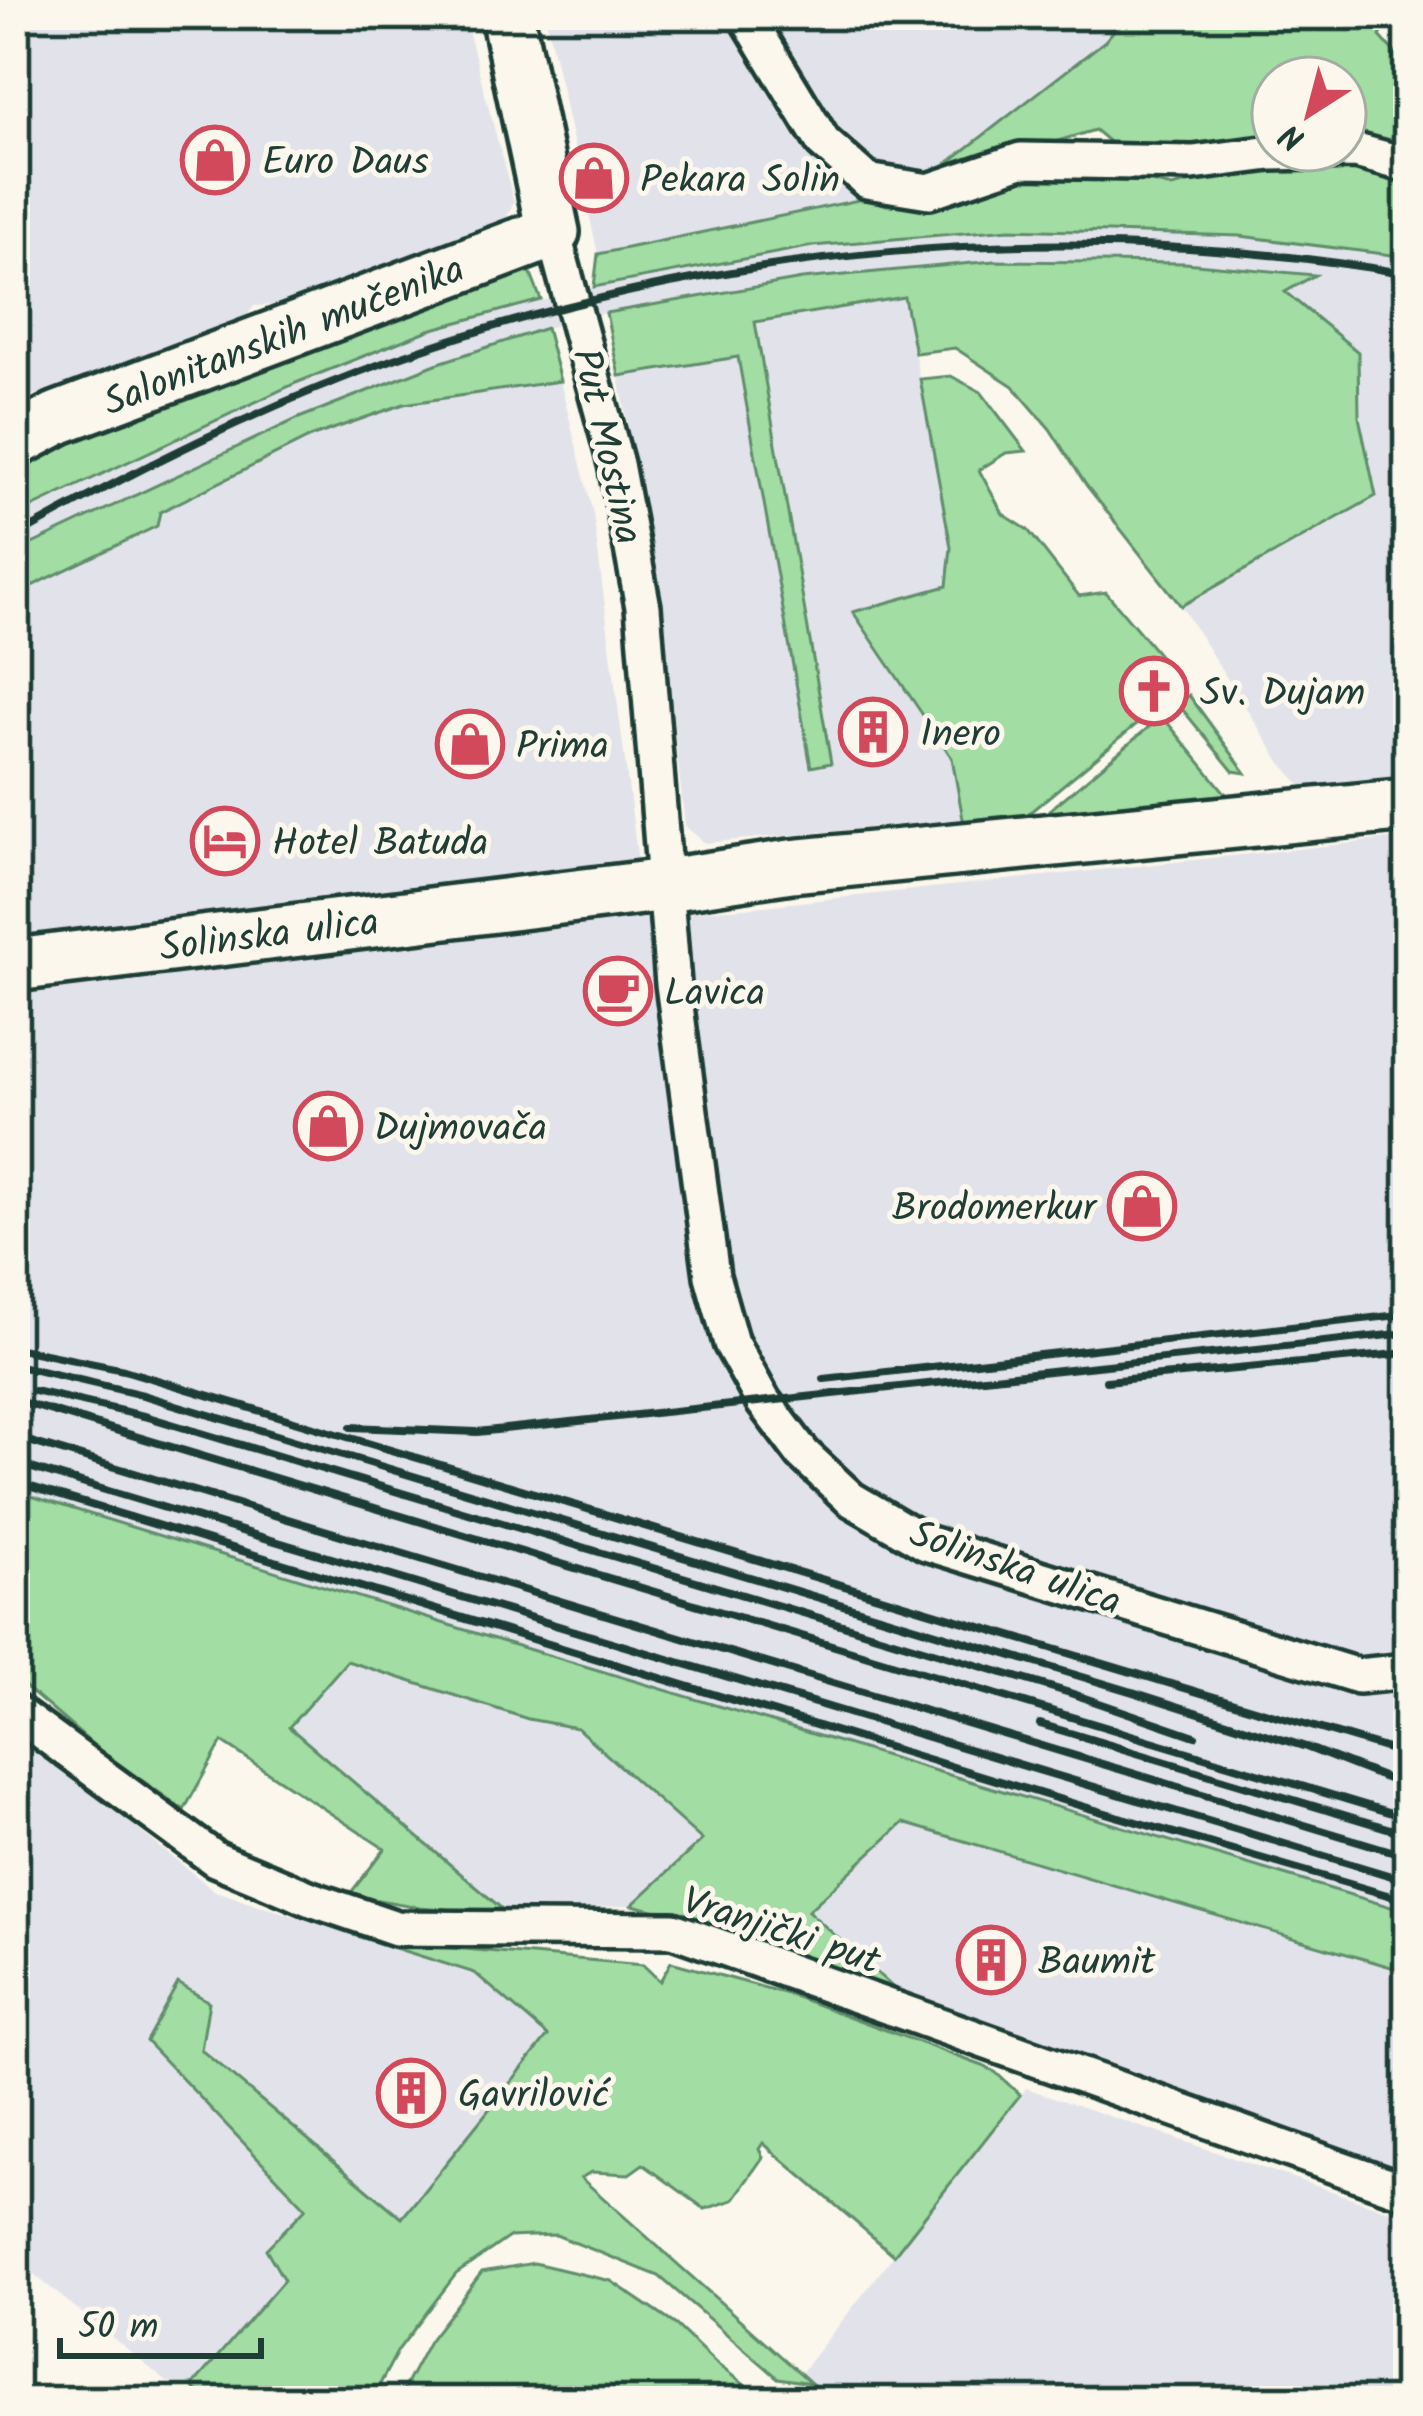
<svg xmlns="http://www.w3.org/2000/svg" width="1423" height="2416" viewBox="0 0 1423 2416" font-family="Kalam,sans-serif">
	<rect width="100%" height="100%" fill="#fbf7ec"/>
	<filter id="ink" filterUnits="userSpaceOnUse"><feTurbulence type="fractalNoise" baseFrequency=".00833" numOctaves="2"/><feDisplacementMap in="SourceGraphic" scale="24" xChannelSelector="R" yChannelSelector="G"/><feConvolveMatrix kernelMatrix="1 2 1 2 8 2 1 2 1" color-interpolation-filters="sRGB"/></filter>
	<g filter="url(#ink)">
		<!-- built -->
		<g fill="#e2e3ea">
			<path d="M 15,15 L 464,15 L 514,202 L 506,219 L 487,230 L 284,305 L 254,306 L 241,325 L 99,377 L 27,397 L 15,362 Z"/>
			<path d="M 545,15 L 730,15 L 812,143 L 868,198 L 598,254 Z"/>
			<path d="M 754,15 L 1127,15 L 1105,41 L 926,180 L 876,175 L 844,152 Z"/>
			<path d="M 1010,229 L 1240,236 L 1408,257 L 1408,782 L 1322,791 L 1302,786 L 1281,763 L 1181,606 L 1376,496 L 1359,417 L 1358,352 L 1284,291 L 1312,275 L 1185,263 L 994,261 L 802,279 L 606,313 L 546,328 L 436,364 L 299,418 L 15,553 L 15,515 L 34,505 L 296,383 L 429,330 L 628,279 L 813,246 Z"/>
			<path d="M 904,297 L 951,547 L 947,587 L 854,613 L 952,758 L 963,819 L 705,843 L 685,826 L 660,601 L 619,377 L 738,357 L 811,767 L 830,763 L 754,322 Z"/>
			<path d="M 560,381 L 593,513 L 639,870 L 15,948 L 15,594 L 160,512 L 314,436 L 405,404 Z"/>
			<path d="M 1408,837 L 1408,1912 L 501,1641 L 15,1491 L 15,991 L 677,912 L 745,908 Z"/>
			<path d="M 347,1661 L 528,1719 L 577,1727 L 703,1840 L 632,1905 L 508,1914 L 289,1727 Z"/>
			<path d="M 15,1731 L 215,1891 L 475,1973 L 548,2036 L 403,2218 L 200,2050 L 209,2002 L 177,1984 L 146,2041 L 307,2208 L 285,2280 L 192,2386 L 167,2382 L 15,2259 Z"/>
			<path d="M 902,1823 L 1408,1972 L 1408,2178 L 897,1991 L 808,1911 Z"/>
			<path d="M 1026,2088 L 1408,2217 L 1408,2401 L 831,2401 L 800,2374 Z"/>
		</g>
		<!-- green -->
		<g fill="#a2dda3" stroke="#608d6c" stroke-width="3">
			<path d="M 1127,15 L 1393,15 L 1380,36 L 1408,68 L 1408,154 L 1345,140 L 1345,78 L 1273,78 L 1273,145 L 1120,151 L 1095,130 L 926,180 L 1105,41 Z"/>
			<path d="M 1349,165 L 1408,183 L 1408,257 L 1240,236 L 1010,229 L 813,246 L 594,287 L 598,254 L 868,198 L 886,205 L 936,207 L 1032,177 L 1130,177 L 1172,187 L 1228,173 Z"/>
			<path d="M 994,261 L 1185,263 L 1315,275 L 1285,292 L 1358,352 L 1359,417 L 1376,496 L 1181,606 L 1086,485 L 1050,429 L 1013,386 L 955,348 L 915,353 L 904,297 L 755,322 L 831,763 L 811,767 L 738,357 L 619,376 L 606,313 L 802,279 Z"/>
			<path d="M 523,268 L 530,272 L 541,300 L 429,330 L 296,383 L 15,515 L 15,468 C 177,383 352,329 523,268 Z"/>
			<path d="M 546,328 L 560,381 L 404,404 L 313,436 L 160,512 L 157,526 L 15,594 L 15,553 L 28,546 L 299,418 L 436,364 Z"/>
			<path d="M 951,376 L 981,392 L 1026,451 L 1006,453 L 979,470 L 1003,514 L 1028,530 L 1079,596 L 1106,592 L 1184,685 L 1011,828 L 978,831 L 963,819 L 952,758 L 853,612 L 947,586 L 951,547 L 920,379 Z"/>
			<path d="M 1189,695 L 1246,773 L 1233,771 L 1178,704 Z"/>
			<path d="M 1162,716 L 1231,800 L 1033,824 Z"/>
			<path d="M 15,1491 L 501,1641 L 1408,1912 L 1408,1972 L 903,1823 L 808,1911 L 897,1991 L 823,1970 L 678,1916 L 632,1905 L 702,1840 L 577,1728 L 528,1719 L 347,1661 L 289,1727 L 508,1914 L 419,1907 L 349,1895 L 385,1849 L 222,1742 L 184,1810 L 99,1750 L 15,1678 Z"/>
			<path d="M 353,1935 L 419,1945 L 643,1965 L 660,1981 L 671,1962 L 791,1995 L 983,2066 L 995,2072 L 1020,2095 L 894,2255 L 763,2143 L 759,2149 L 763,2157 L 733,2200 L 705,2209 L 643,2164 L 629,2174 L 591,2172 L 581,2178 L 811,2383 L 778,2378 L 659,2276 L 556,2235 L 509,2237 L 456,2274 L 398,2350 L 371,2401 L 209,2401 L 192,2386 L 284,2280 L 266,2249 L 306,2208 L 146,2041 L 178,1983 L 209,2002 L 201,2050 L 402,2218 L 548,2036 L 475,1973 Z"/>
			<path d="M 534,2263 L 611,2281 L 676,2325 L 718,2365 L 766,2401 L 397,2401 L 429,2341 L 482,2272 Z"/>
		</g>
		<g fill="none" stroke-linecap="round" stroke-linejoin="round">
			<defs>
				<g id="minor">
					<path d="M 746,15 L 823,142 L 867,181 L 929,191 L 1021,160 L 1193,163 L 1271,153 L 1356,151 L 1408,165"/>
					<path d="M 553,232 L 616,464 L 643,607 L 673,984 L 712,1276 L 731,1343 L 763,1401 L 803,1454 L 851,1499 L 926,1543 L 1358,1676 L 1408,1671"/>
					<path d="M 15,1712 L 215,1859 L 311,1899 L 396,1928 L 673,1930 L 1408,2192"/>
				</g>
				<g id="primary">
					<path d="M 15,441 L 58,418 L 553,232 L 507,15"/>
					<path d="M 15,965 L 666,885 L 791,866 L 1408,805"/>
				</g>
			</defs>
			<!-- minor casing -->
			<use href="#minor" stroke="#1f3d34" stroke-width="42"/>
			<!-- primary casing -->
			<use href="#primary" stroke="#1f3d34" stroke-width="60"/>
			<!-- minor -->
			<use href="#minor" stroke="#fbf7ec" stroke-width="33"/>
			<!-- primary -->
			<use href="#primary" stroke="#fbf7ec" stroke-width="51"/>
			<!-- rail -->
			<g stroke="#1f3d34" stroke-width="8">
				<path d="M 15,537 C 137,469 262,406 394,359 C 715,245 1072,215 1408,274"/>
				<path d="M 15,1348 L 124,1370 L 1408,1755"/>
				<path d="M 15,1365 L 143,1395 L 1136,1693 L 1306,1747 L 1408,1787"/>
				<path d="M 824,1379 L 1408,1314"/>
				<path d="M 1106,1381 L 1408,1353"/>
				<path d="M 34,1391 L 148,1417 L 1070,1693 L 1195,1736"/>
				<path d="M 15,1400 L 1408,1818"/>
				<path d="M 351,1427 L 477,1432 L 1408,1333"/>
				<path d="M 15,1437 L 1408,1856"/>
				<path d="M 15,1463 L 1408,1881"/>
				<path d="M 15,1482 L 1085,1807 L 1408,1901"/>
				<path d="M 1040,1724 L 1397,1831"/>
			</g>
		</g>
	</g>
	<!-- icons -->
	<defs>
		<symbol id="shop-ring" viewBox="-11 -11 22 22"><circle r="9.5" fill="#fbf7ec" stroke="#d1495b" stroke-width="1.5"/><path d="M-5-2.5h2.3a2.7 3.5 0 0 1 5.4 0H5L5.5 6h-11ZM-1.5-2.5h3a1.5 2.3 0 0 0-3 0Z" fill="#d1495b"/></symbol>
		<symbol id="church-ring" viewBox="-11 -11 22 22"><circle r="9.5" fill="#fbf7ec" stroke="#d1495b" stroke-width="1.5"/><path d="M-1.2-6h2.4v3.5h3.3v2.4h-3.3V6h-2.4V-.1h-3.3v-2.4h3.3Z" fill="#d1495b"/></symbol>
		<symbol id="building-ring" viewBox="-11 -11 22 22"><circle r="9.5" fill="#fbf7ec" stroke="#d1495b" stroke-width="1.5"/><path d="M-4-6H4V6H1V3H-1V6H-4ZM-2.5-4.3h1.7v1.8h-1.7ZM.8-4.3h1.7v1.8H.8ZM-2.5-1h1.7V.8h-1.7ZM.8-1h1.7V.8H.8Z" fill="#d1495b"/></symbol>
		<symbol id="hotel-ring" viewBox="-11 -11 22 22"><circle r="9.5" fill="#fbf7ec" stroke="#d1495b" stroke-width="1.5"/><path d="M-6-4.5h1.5V1H6V5H4.5V3h-9V5H-6ZM-4 0a1.8 1.8 0 1 1 3.6 0ZM.5 0V-2.5h3Q6-2.5 6 0Z" fill="#d1495b"/></symbol>
		<symbol id="cafe-ring" viewBox="-11 -11 22 22"><circle r="9.5" fill="#fbf7ec" stroke="#d1495b" stroke-width="1.5"/><path d="M-5.5-4.5H6V0H3Q3 3.5 0 3.5H-2.5Q-5.5 3.5-5.5 0ZM3-3.2v2h1.7v-2ZM-6 4.5H4V6H-6Z" fill="#d1495b"/></symbol>
	</defs>
	<g fill-rule="evenodd">
		<use href="#shop-ring" x="177" y="122" width="76" height="76"/>
		<use href="#shop-ring" x="556" y="140" width="76" height="76"/>
		<use href="#church-ring" x="1116" y="653" width="76" height="76"/>
		<use href="#building-ring" x="835" y="694" width="76" height="76"/>
		<use href="#shop-ring" x="432" y="706" width="76" height="76"/>
		<use href="#hotel-ring" x="187" y="803" width="76" height="76"/>
		<use href="#cafe-ring" x="580" y="953" width="76" height="76"/>
		<use href="#shop-ring" x="290" y="1088" width="76" height="76"/>
		<use href="#shop-ring" x="1104" y="1168" width="76" height="76"/>
		<use href="#building-ring" x="953" y="1922" width="76" height="76"/>
		<use href="#building-ring" x="373" y="2055" width="76" height="76"/>
	</g>
	<g text-anchor="middle" stroke-width="10" stroke-linejoin="round" paint-order="stroke">
		<!-- poi labels -->
		<g font-size="39" fill="#1f3d34" stroke="#fbf7ec" text-anchor="start">
			<text x="262" y="174">Euro Daus</text>
			<text x="640" y="192">Pekara Solin</text>
			<text x="1200" y="705">Sv. Dujam</text>
			<text x="920" y="746">Inero</text>
			<text x="516" y="758">Prima</text>
			<text x="272" y="855">Hotel Batuda</text>
			<text x="664" y="1005">Lavica</text>
			<text x="374" y="1140">Dujmovača</text>
			<text x="1096" y="1220" text-anchor="end">Brodomerkur</text>
			<text x="1038" y="1974">Baumit</text>
			<text x="458" y="2107">Gavrilović</text>
		</g>
		<!-- street labels -->
		<g font-size="39" fill="#1f3d34" stroke="#fbf7ec">
			<text transform="translate(283 334) rotate(-21)" y="14">Salonitanskih mučenika</text>
			<text transform="translate(609 446) rotate(77)" y="14">Put Mostina</text>
			<text transform="translate(269 933) rotate(-7)" y="14">Solinska ulica</text>
			<text transform="translate(1016 1566) rotate(19)" y="14">Solinska ulica</text>
			<text transform="translate(782 1929) rotate(18)" y="14">Vranjički put</text>
		</g>
	</g>
	<!-- margin -->
	<rect width="1423" height="2416" fill="none" stroke="#fbf7ec" stroke-width="60"/>
	<rect x="30" y="30" width="1363" height="2356" fill="none" stroke="#1f3d34" stroke-width="4.5" filter="url(#ink)"/>
	<!-- north arrow -->
	<g transform="translate(1309 114) rotate(216)"><circle r="57" fill="#fbf7ec" stroke="#a3ada2" stroke-width="3"/>
	<path d="M0-9L21 45L0 30L-21 45Z" fill="#d1495b"/>
	<text y="-18" font-size="33" font-weight="bold" text-anchor="middle" fill="#1f3d34">N</text>
	</g>
	<!-- scale -->
	<path d="M60 2338v18h201v-18" fill="none" stroke="#1f3d34" stroke-width="6"/>
	<text x="78" y="2338" font-size="36" fill="#1f3d34" stroke="#fbf7ec" stroke-width="9" paint-order="stroke">50 m</text>
</svg>
